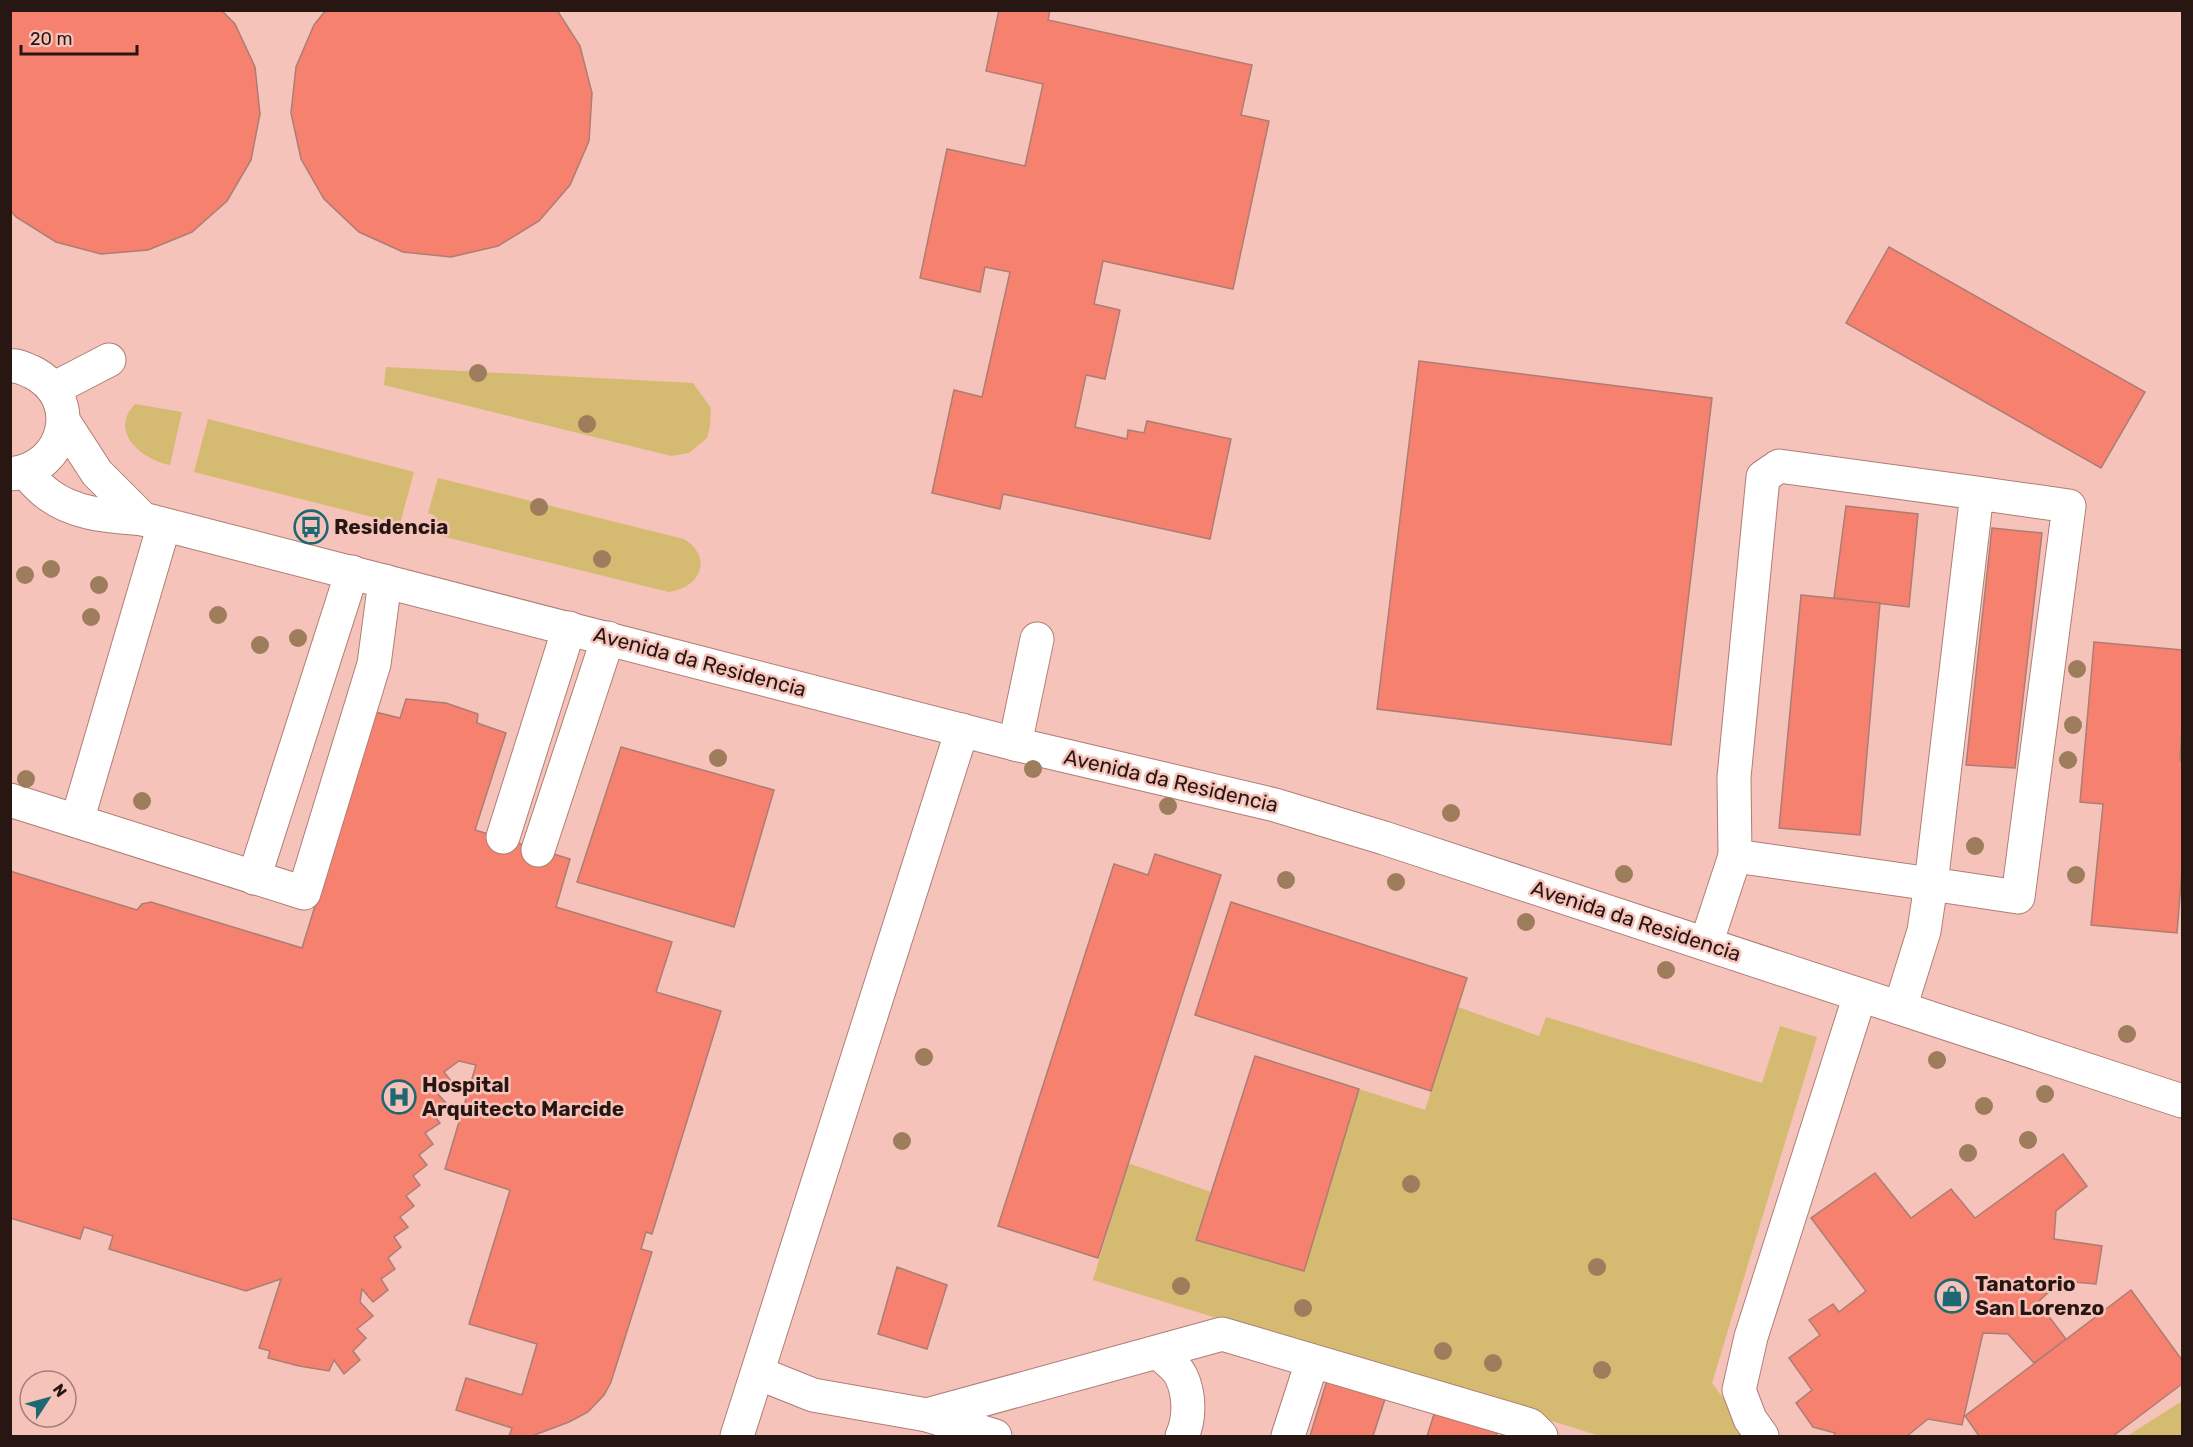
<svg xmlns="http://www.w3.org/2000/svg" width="2193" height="1447" viewBox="0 0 2193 1447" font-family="Rubik,sans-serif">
	<rect width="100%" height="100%" fill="#f6c3ba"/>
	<!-- green -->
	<g fill="#d5ba71">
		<path d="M 386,367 L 693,383 L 711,408 L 710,426 L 707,438 L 689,453 L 671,456 L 384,385 Z"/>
		<path d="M 135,404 L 182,412 L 170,465 C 150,462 117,441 127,416 C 128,412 132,408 135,404 Z"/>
		<path d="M 208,419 L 414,472 L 400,524 L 194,472 Z"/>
		<path d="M 438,478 L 684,539 C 714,558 700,588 669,592 L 429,533 L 434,515 L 428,513 Z"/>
		<path d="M 1458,1007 L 1539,1036 L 1546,1017 L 1762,1083 L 1780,1026 L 1817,1037 L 1712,1383 L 1751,1436 L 1600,1436 L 1093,1280 L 1128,1163 L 1211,1192 L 1196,1240 L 1304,1271 L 1359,1089 L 1425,1110 Z"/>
		<path d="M 2182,1401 L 2182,1436 L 2126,1436 L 2127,1436 Z"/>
	</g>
	<!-- building -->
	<g fill="#f6816f" stroke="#ac7d75" stroke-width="1.5">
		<path d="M 10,10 L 221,10 L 235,24 L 255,67 L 260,114 L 251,160 L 227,201 L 192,232 L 148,250 L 101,254 L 56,242 L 16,217 L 10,210 Z"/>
		<path d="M 326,10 L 557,10 L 580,46 L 592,93 L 589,141 L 570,185 L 539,221 L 498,246 L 451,257 L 403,252 L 359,232 L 324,199 L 301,159 L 291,113 L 296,67 L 314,25 Z"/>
		<path d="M 999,10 L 1050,10 L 1048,20 L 1252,65 L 1241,115 L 1269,121 L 1233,289 L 1103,261 L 1094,304 L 1120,310 L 1105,379 L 1086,375 L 1075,427 L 1127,439 L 1128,430 L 1144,433 L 1147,421 L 1231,439 L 1210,539 L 1003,494 L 1000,509 L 932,493 L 954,390 L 982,397 L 1010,272 L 985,267 L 980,292 L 920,278 L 947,149 L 1025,166 L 1043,84 L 986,71 Z"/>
		<path d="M 1889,247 L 2145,392 L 2101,468 L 1846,323 Z"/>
		<path d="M 1419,361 L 1712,398 L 1671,745 L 1377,709 Z"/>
		<path d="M 1846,506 L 1918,514 L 1909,607 L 1834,598 Z"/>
		<path d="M 1992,528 L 2042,533 L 2015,768 L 1966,765 Z"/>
		<path d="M 1801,595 L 1880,603 L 1860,835 L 1779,828 Z"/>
		<path d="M 2094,642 L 2182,650 L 2182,727 L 2180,760 L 2182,760 L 2182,870 L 2177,933 L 2091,925 L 2103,804 L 2080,802 Z"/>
		<path d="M 406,699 L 446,703 L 478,714 L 477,723 L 506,733 L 475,830 L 570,859 L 556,907 L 672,942 L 656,992 L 721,1011 L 652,1234 L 646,1232 L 641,1249 L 652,1252 L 611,1382 L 604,1395 L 588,1412 L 569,1422 L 532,1436 L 509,1436 L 512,1428 L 456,1410 L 466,1378 L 522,1395 L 537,1344 L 469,1324 L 510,1190 L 445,1169 L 476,1065 L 459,1061 L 444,1072 L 452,1082 L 437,1093 L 446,1103 L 432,1113 L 440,1123 L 425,1133 L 433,1144 L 419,1155 L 427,1165 L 413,1176 L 420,1185 L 406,1196 L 414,1206 L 400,1217 L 408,1227 L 394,1237 L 401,1247 L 388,1258 L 395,1269 L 381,1279 L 388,1290 L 373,1302 L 362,1289 L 360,1302 L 373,1316 L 357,1329 L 366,1338 L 353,1351 L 360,1360 L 344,1374 L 334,1360 L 329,1371 L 299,1366 L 268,1358 L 270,1351 L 259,1348 L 281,1279 L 246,1291 L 109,1249 L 113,1236 L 84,1227 L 80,1239 L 10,1218 L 10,871 L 137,910 L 142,904 L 151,902 L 302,948 L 375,712 L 400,718 Z"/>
		<path d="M 621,747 L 774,790 L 734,927 L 577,882 Z"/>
		<path d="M 1155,854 L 1221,875 L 1098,1258 L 998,1226 L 1114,864 L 1148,875 Z"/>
		<path d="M 1231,902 L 1467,978 L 1431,1091 L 1195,1015 Z"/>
		<path d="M 1255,1056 L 1359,1089 L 1304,1271 L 1196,1240 Z"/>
		<path d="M 2063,1154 L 2087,1186 L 2056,1211 L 2054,1239 L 2102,1246 L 2096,1284 L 2061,1281 L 2038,1302 L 2066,1339 L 2034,1363 L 2008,1334 L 1983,1333 L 1962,1425 L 1928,1419 L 1907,1436 L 1834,1436 L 1835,1433 L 1813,1427 L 1796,1403 L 1812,1390 L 1789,1358 L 1820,1335 L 1809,1320 L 1833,1304 L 1839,1312 L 1866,1291 L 1811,1218 L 1875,1173 L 1911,1218 L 1951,1189 L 1975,1218 Z"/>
		<path d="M 897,1267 L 947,1285 L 927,1349 L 878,1334 Z"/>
		<path d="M 2131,1290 L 2182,1360 L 2182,1384 L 2113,1436 L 1979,1436 L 1965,1416 Z"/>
		<path d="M 1328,1377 L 1386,1396 L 1373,1436 L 1310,1436 Z"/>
		<path d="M 1436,1408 L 1499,1428 L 1496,1436 L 1427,1436 Z"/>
	</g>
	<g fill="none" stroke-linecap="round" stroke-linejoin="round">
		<defs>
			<g id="minor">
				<path d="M 10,366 C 19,365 24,369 32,372 C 84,398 66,469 10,474"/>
				<path d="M 53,389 L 109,360"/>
				<path d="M 64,422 L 97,473 L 143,519"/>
				<path d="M 25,472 C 33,480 40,489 49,495 C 76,515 111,516 143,519 L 1015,744 L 1275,805 L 1384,838 L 2182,1101"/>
				<path d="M 1015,744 L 1037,639"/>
				<path d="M 10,800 L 304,893 L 374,664 L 385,581"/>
				<path d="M 77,821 L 164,525"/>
				<path d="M 503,837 L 569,628"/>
				<path d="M 538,850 L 608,638"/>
				<path d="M 254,878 L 352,572"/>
				<path d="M 1706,944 L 1735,856"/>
				<path d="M 1900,1008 L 1924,931 L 1931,884 L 2018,897 L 2069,506 L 1977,493 L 1931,884 L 1735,856 L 1734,777 L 1763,477 L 1779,466 L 1977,493"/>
				<path d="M 1158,1352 C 1165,1359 1177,1367 1181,1376 C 1190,1394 1190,1419 1182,1436"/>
				<path d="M 758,1373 L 813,1395 L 927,1415 L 1222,1334 L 1530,1425 L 1541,1436"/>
				<path d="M 927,1415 L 995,1436"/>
				<path d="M 737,1436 L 962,730"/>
				<path d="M 1288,1436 L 1312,1362"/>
				<path d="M 1762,1436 L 1750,1419 L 1739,1390 L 1751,1337 L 1860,995"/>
			</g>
		</defs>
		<!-- minor casing -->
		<use href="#minor" stroke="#ae7e76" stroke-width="35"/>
		<!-- minor -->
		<use href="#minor" stroke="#fff" stroke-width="33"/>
	</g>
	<!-- trees -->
	<g fill="#9d7d5c">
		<circle cx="478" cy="373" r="9"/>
		<circle cx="587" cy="424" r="9"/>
		<circle cx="539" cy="507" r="9"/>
		<circle cx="602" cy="559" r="9"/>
		<circle cx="51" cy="569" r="9"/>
		<circle cx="25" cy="575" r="9"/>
		<circle cx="99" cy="585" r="9"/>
		<circle cx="218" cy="615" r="9"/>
		<circle cx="91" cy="617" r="9"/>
		<circle cx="298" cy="638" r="9"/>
		<circle cx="260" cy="645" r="9"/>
		<circle cx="2077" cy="669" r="9"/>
		<circle cx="2073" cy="725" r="9"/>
		<circle cx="718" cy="758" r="9"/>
		<circle cx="2068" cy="760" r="9"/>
		<circle cx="1033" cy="769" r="9"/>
		<circle cx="26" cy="779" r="9"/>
		<circle cx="142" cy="801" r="9"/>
		<circle cx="1168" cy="806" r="9"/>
		<circle cx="1451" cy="813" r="9"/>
		<circle cx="1975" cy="846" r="9"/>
		<circle cx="1624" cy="874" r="9"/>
		<circle cx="2076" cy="875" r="9"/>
		<circle cx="1286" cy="880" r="9"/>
		<circle cx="1396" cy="882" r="9"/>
		<circle cx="1526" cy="922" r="9"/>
		<circle cx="1666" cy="970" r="9"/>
		<circle cx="2127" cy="1034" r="9"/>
		<circle cx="924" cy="1057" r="9"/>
		<circle cx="1937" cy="1060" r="9"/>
		<circle cx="2045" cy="1094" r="9"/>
		<circle cx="1984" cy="1106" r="9"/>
		<circle cx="2028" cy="1140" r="9"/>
		<circle cx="902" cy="1141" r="9"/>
		<circle cx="1968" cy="1153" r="9"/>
		<circle cx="1411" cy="1184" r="9"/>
		<circle cx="1597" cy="1267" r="9"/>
		<circle cx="1181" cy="1286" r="9"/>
		<circle cx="1303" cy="1308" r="9"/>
		<circle cx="1443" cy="1351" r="9"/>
		<circle cx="1493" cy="1363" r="9"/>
		<circle cx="1602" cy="1370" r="9"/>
	</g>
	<!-- icons -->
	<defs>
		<symbol id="bus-ring" viewBox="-11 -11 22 22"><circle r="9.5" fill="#f6c3ba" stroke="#1e6873" stroke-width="1.5"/><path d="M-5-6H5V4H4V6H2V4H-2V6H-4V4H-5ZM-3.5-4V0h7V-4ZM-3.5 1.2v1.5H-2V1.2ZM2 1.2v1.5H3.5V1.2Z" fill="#1e6873"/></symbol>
		<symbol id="hospital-ring" viewBox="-11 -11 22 22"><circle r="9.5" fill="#f6c3ba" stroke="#1e6873" stroke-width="1.5"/><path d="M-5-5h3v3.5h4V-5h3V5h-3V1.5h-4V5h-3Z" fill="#1e6873"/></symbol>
		<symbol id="shop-ring" viewBox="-11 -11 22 22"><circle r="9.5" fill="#f6c3ba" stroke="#1e6873" stroke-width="1.5"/><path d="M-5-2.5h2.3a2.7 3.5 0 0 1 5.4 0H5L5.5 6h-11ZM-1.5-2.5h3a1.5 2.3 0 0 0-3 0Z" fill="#1e6873"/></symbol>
	</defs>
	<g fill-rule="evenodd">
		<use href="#bus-ring" x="292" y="508" width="38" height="38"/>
		<use href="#hospital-ring" x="380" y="1078" width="38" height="38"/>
		<use href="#shop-ring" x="1933" y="1277" width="38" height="38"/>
	</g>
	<g text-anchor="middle" stroke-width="5" stroke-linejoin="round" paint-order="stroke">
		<!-- poi labels -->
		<g font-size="21" font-weight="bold" fill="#281613" stroke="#f6c3ba" text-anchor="start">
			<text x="334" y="534">Residencia</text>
			<text x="422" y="1092">Hospital<tspan x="422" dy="24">Arquitecto Marcide</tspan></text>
			<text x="1975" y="1291">Tanatorio<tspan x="1975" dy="24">San Lorenzo</tspan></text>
		</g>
		<!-- street labels -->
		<g font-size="21" fill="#281613" stroke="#f6c3ba">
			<text transform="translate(700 662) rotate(15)" y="7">Avenida da Residencia</text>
			<text transform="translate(1171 781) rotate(13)" y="7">Avenida da Residencia</text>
			<text transform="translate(1636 921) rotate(18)" y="7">Avenida da Residencia</text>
		</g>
	</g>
	<!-- border -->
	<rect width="2193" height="1447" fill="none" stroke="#281613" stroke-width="24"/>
	<!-- north arrow -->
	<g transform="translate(48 1399) rotate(54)"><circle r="28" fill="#f6c3ba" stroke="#a47e77" stroke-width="1.5"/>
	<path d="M0-4.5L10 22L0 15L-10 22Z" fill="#1e6873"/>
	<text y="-9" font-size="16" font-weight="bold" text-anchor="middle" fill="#281613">N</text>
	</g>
	<!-- scale -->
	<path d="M21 45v9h116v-9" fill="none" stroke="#281613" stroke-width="3"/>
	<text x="30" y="45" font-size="18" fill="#281613" stroke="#f6c3ba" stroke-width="4.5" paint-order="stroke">20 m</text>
</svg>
